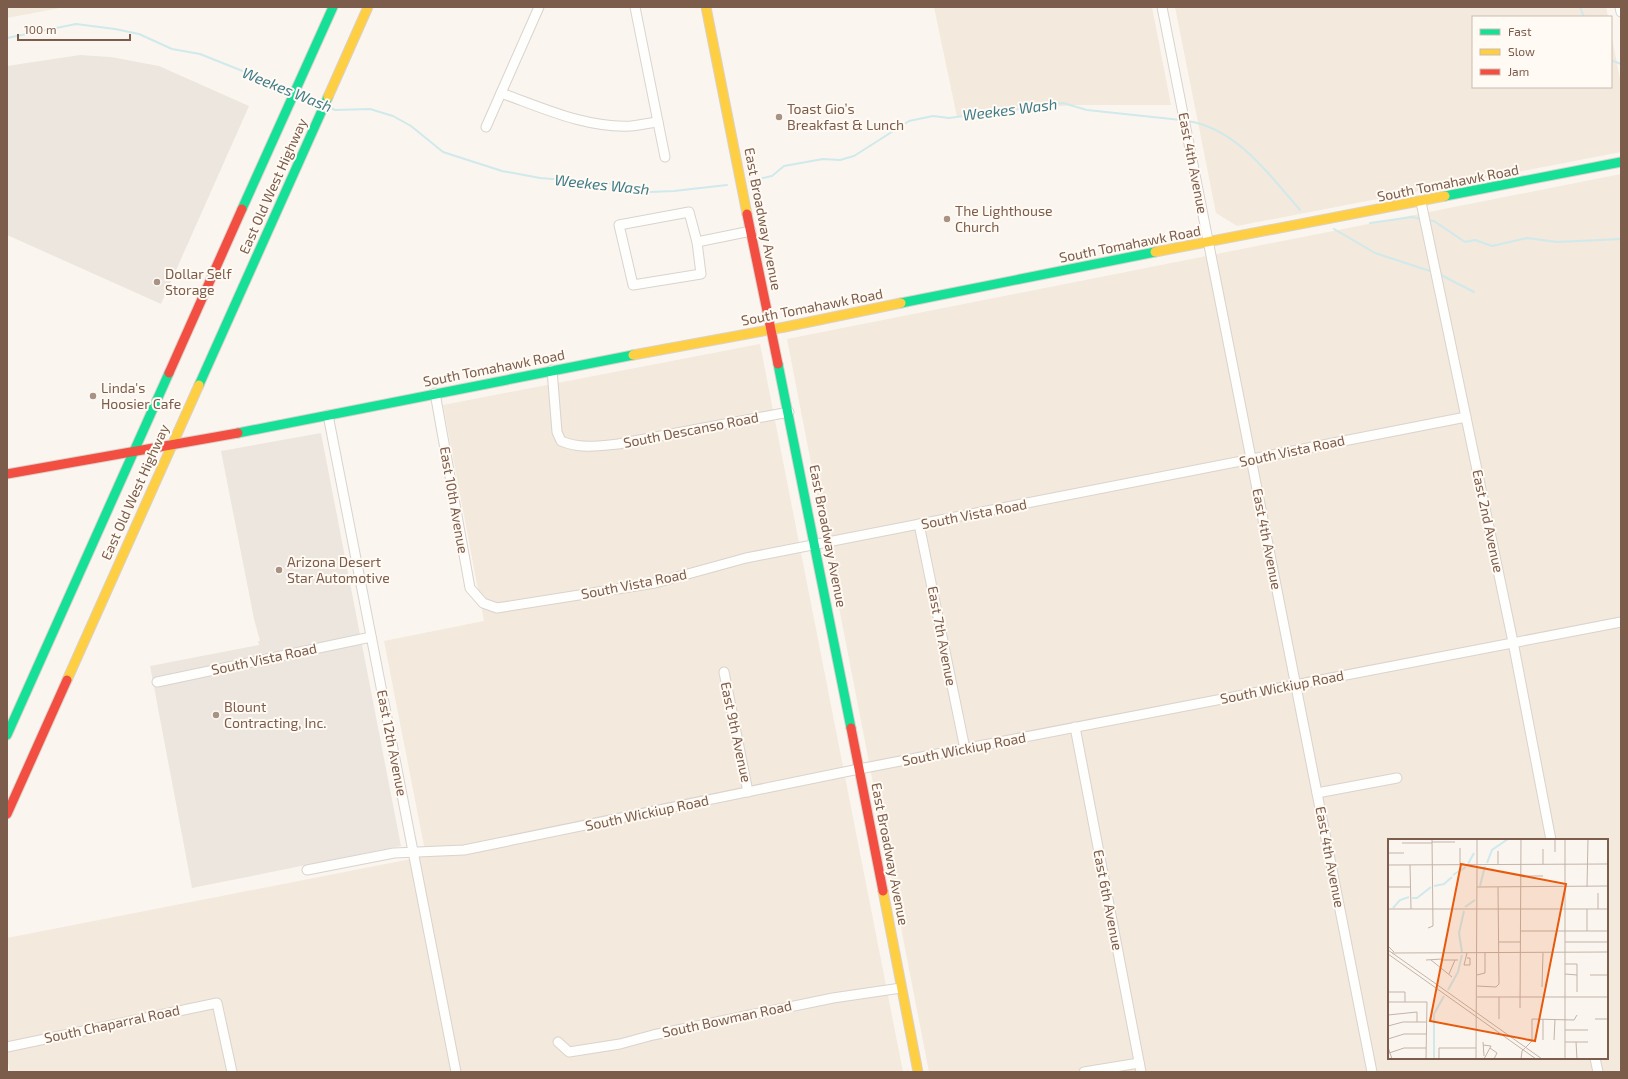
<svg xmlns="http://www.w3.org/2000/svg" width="1628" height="1079" viewBox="0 0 1628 1079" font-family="'Exo 2',sans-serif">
	<rect width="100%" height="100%" fill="#faf6ef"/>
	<!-- residential -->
	<g fill="#f3e9dc" fill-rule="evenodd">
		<path d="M 7,7 L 65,7 L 7,18 Z"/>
		<path d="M 934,7 L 1152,7 L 1171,105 L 1072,105 L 957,117 Z"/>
		<path d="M 1175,7 L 1606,7 L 1608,17 L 1473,17 L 1473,87 L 1611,87 L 1611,33 L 1621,84 L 1621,152 L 1237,226 L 1216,213 Z"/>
		<path d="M 1621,174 L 1621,1072 L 929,1072 L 787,339 ZM 1389,840 L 1607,840 L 1607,1058 L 1389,1058 Z"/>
		<path d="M 760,344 L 903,1072 L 10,1072 L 7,1057 L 7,938 L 426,856 L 384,641 L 484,621 L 443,405 Z"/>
	</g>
	<!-- industrial -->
	<g fill="#ede6df">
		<path d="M 80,55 L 111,57 L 159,66 L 249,106 L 161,304 L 7,235 L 7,66 Z"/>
		<path d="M 321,433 L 401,846 L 192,888 L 150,666 L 259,645 L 258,641 L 260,641 L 254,619 L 221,451 Z"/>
	</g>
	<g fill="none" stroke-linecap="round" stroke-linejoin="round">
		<!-- stream -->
		<g stroke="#cfe9ec" stroke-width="2">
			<path d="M 1580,7 L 1584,17"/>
			<path d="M 7,38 L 76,24 L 115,29 L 139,34 L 172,49 L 200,54 L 290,90"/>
			<path d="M 1611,60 L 1621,64"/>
			<path d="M 299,95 L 319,103"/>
			<path d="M 329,107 L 335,110 L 370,109 L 393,116 L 411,126 L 443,152 L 502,171 L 540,178 L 615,184 L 649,192 L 674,191 L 727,185"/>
			<path d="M 1187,121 C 1236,128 1269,174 1300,210"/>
			<path d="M 749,181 L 772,176 L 784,166 L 823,159 L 840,160 L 854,156 L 909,121 L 933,116 L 949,118 L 1063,103 L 1087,110 L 1181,120"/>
			<path d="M 1427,220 L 1434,221 L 1465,242 L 1475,240 L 1492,246 L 1527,238 L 1557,242 L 1621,239"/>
			<path d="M 1370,223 L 1412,217 L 1421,219"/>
			<path d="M 1334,229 L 1375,253 L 1433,272"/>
			<path d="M 1439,274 L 1474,292"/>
		</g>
		<defs>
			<g id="street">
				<path d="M 635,7 L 665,157"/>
				<path d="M 1162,7 L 1372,1072"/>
				<path d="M 1620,7 L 1621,12"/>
				<path d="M 501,93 C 543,108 585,128 631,126 C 640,125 649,123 658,122"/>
				<path d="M 486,127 L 539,7"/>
				<path d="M 1421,202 L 1513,642 L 1551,840"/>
				<path d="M 689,212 L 697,242 L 701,274 L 633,285 L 619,225 Z"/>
				<path d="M 697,242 L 751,231"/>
				<path d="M 552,370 L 557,432 L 561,441 C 580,449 598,446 618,444 L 789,412"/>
				<path d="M 435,393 L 470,588 L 483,603 L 497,608 L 655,583 L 746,558 L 1466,417"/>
				<path d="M 328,415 L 456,1072"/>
				<path d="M 919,524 L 965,749"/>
				<path d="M 724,672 L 748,792"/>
				<path d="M 157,682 L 371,637"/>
				<path d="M 1075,727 L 1141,1072"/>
				<path d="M 1317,793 L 1397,778"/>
				<path d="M 307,870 L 394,853 L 464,850 L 859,769 L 1621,622"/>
				<path d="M 558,1042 L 569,1052 L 620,1044 L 653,1035 L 833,998 L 901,988"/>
				<path d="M 7,1047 L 217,1003 L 232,1072"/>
				<path d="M 1595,1058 L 1598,1072"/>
				<path d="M 1084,1072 L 1139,1063"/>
			</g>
			<g id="fast">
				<path d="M 1445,196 L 1621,162"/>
				<path d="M 242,209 L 333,7"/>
				<path d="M 901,303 L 1155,252"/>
				<path d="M 778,364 L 851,728"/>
				<path d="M 199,385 L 328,97"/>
				<path d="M 238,433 L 633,355"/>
				<path d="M 7,735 L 169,373"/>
			</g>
			<g id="slow">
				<path d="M 706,7 L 747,214"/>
				<path d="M 328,97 L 368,7"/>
				<path d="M 1155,252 L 1445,196"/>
				<path d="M 633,355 L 785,327 L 901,303"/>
				<path d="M 67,680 L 199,385"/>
				<path d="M 883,891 L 918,1072"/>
			</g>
			<g id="jam">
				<path d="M 747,214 L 778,364"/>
				<path d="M 169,373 L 242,209"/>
				<path d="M 7,474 L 238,433"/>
				<path d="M 851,728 L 883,891"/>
				<path d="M 7,814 L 67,680"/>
			</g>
		</defs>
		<!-- street casing -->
		<use href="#street" stroke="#d9d3cd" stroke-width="11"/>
		<!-- fast casing -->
		<use href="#fast" stroke="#dad2cb" stroke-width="11"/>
		<!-- slow casing -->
		<use href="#slow" stroke="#dad2cb" stroke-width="11"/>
		<!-- jam casing -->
		<use href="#jam" stroke="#dad2cb" stroke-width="11"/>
		<!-- street -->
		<use href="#street" stroke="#fefefd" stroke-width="9"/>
		<!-- fast -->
		<use href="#fast" stroke="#16e098" stroke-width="9"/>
		<!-- slow -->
		<use href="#slow" stroke="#ffcf43" stroke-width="9"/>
		<!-- jam -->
		<use href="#jam" stroke="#f24e42" stroke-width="9"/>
	</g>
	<!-- markers -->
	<g fill="#a89284" stroke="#fffaf3" stroke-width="1.5">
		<circle cx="779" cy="117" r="4"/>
		<circle cx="947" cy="219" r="4"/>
		<circle cx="157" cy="282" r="4"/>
		<circle cx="93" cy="396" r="4"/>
		<circle cx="279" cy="570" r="4"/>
		<circle cx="216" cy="715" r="4"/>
	</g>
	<g text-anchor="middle" stroke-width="4" stroke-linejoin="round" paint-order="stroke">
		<!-- poi labels -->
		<g font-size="14" fill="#7c5c4a" stroke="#fffaf3" text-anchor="start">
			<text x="787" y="114">Toast Gio’s<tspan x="787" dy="16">Breakfast &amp; Lunch</tspan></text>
			<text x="955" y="216">The Lighthouse<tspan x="955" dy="16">Church</tspan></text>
			<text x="165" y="279">Dollar Self<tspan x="165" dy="16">Storage</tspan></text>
			<text x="101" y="393">Linda's<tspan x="101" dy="16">Hoosier Cafe</tspan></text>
			<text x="287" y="567">Arizona Desert<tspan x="287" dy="16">Star Automotive</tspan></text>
			<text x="224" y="712">Blount<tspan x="224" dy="16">Contracting, Inc.</tspan></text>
		</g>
		<!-- street labels -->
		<g font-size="14" fill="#7c5c4a" stroke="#fffaf3">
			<text transform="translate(1193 163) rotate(79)" y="5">East 4th Avenue</text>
			<text transform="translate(1448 183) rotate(-11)" y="5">South Tomahawk Road</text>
			<text transform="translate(273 186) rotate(-66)" y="5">East Old West Highway</text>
			<text transform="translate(763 219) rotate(79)" y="5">East Broadway Avenue</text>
			<text transform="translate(1130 244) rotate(-11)" y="5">South Tomahawk Road</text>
			<text transform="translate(812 307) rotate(-11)" y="5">South Tomahawk Road</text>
			<text transform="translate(494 368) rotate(-11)" y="5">South Tomahawk Road</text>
			<text transform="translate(691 430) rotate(-11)" y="5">South Descanso Road</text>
			<text transform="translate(1292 451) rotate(-12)" y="5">South Vista Road</text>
			<text transform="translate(135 492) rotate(-66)" y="5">East Old West Highway</text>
			<text transform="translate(454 500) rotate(80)" y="5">East 10th Avenue</text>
			<text transform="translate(974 514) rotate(-11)" y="5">South Vista Road</text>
			<text transform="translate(1488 521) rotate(78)" y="5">East 2nd Avenue</text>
			<text transform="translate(828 536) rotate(79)" y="5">East Broadway Avenue</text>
			<text transform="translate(1267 539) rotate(79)" y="5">East 4th Avenue</text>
			<text transform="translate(634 584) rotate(-11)" y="5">South Vista Road</text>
			<text transform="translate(942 636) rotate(79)" y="5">East 7th Avenue</text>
			<text transform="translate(264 659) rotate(-12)" y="5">South Vista Road</text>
			<text transform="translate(1282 687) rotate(-11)" y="5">South Wickiup Road</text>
			<text transform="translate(736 732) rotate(78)" y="5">East 9th Avenue</text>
			<text transform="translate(392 743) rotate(79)" y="5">East 12th Avenue</text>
			<text transform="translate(964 749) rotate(-11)" y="5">South Wickiup Road</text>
			<text transform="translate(647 813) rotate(-12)" y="5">South Wickiup Road</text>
			<text transform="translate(890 854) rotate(79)" y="5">East Broadway Avenue</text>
			<text transform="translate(1330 857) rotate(79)" y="5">East 4th Avenue</text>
			<text transform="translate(1108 900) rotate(79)" y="5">East 6th Avenue</text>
			<text transform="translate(727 1019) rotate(-12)" y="5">South Bowman Road</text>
			<text transform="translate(112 1024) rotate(-12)" y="5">South Chaparral Road</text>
		</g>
		<!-- water labels -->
		<g font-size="15" font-style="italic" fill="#3f7c89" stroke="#fffaf3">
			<text transform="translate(287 90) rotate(22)" y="5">Weekes Wash</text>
			<text transform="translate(1010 110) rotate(-7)" y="5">Weekes Wash</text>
			<text transform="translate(602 185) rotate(6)" y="5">Weekes Wash</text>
		</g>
	</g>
	<!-- overview -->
	<g transform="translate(1388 839)">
		<rect width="220" height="220" fill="#faf6ef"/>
		<path fill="none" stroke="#cfe9ec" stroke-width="2" d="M 99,24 L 104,11 L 120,0M 80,25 L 86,14M 65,36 L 78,28M 46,47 L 56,45 L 64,38M 92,47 L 97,27M 24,59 L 29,59 L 43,48M 77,68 L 87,61M 5,69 L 12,61 L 21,58M 74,113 L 71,94 L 76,72M 60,151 L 70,133 L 74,116M 46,220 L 46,175 L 56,157"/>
		<path fill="none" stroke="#c4b3a8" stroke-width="1" d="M 89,0 L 89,25M 177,0 L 177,220M 44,3 L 67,3M 14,4 L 44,4M 72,9 L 72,26M 155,10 L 155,25M 110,12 L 110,25M 167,13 L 167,0M 0,14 L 16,14M 0,19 L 0,58M 0,26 L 220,25M 22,26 L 23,70M 133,37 L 155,37M 0,48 L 22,48M 89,48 L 220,47M 199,48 L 200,0M 210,54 L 210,70M 0,69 L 0,107 L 6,113M 0,70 L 220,70M 199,70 L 199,92M 40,89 L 45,87 L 44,0M 133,92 L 220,92M 111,103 L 133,103M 177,103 L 220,103M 0,111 L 154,220M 4,114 L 220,113M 0,115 L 148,220M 79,119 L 82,119 L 82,126 L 76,126 L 79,114M 38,121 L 54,120M 43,121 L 64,138M 54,121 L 70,121M 177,125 L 189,125 L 189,153M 61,135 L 67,121M 177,135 L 189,136M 89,136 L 97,134 L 97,113M 202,136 L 220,136M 89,147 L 108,148 L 111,145 L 110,48M 154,148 L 155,114M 0,153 L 17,153 L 17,163M 89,158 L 220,158M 111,158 L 111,180M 0,163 L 39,163 L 38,220M 132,169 L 133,0M 0,176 L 29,173 L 29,183M 155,180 L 155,201M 207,180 L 220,180M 0,187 L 15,183 L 39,183M 177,191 L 200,191M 0,200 L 16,195 L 38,195M 166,201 L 167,180M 95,203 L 96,217M 177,203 L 200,203M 188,203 L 189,220M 95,206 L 103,207 L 96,220M 0,208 L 4,220M 102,209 L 109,214 L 106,220M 1,214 L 16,209 L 38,209M 51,220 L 51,209 L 88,209M 88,220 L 89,25M 133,220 L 134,212 L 144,202 L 144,180 L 186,181 L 189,176"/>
		<path fill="#e8590c" fill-opacity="0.15" stroke="#e8590c" stroke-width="2" d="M 73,25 L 178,45 L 147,202 L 42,182 Z"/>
		<rect width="220" height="220" fill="none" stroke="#7c5c4a" stroke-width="2"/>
	</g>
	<!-- border -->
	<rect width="1628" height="1079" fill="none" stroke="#7c5c4a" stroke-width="16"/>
	<!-- legend -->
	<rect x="1472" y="16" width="140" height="72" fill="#fffaf3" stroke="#cbbbaf"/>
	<rect x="1480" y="29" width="20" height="6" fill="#16e098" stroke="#cbbbaf"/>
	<text x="1508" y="36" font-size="12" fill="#7c5c4a">Fast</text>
	<rect x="1480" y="49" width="20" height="6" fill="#ffcf43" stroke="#cbbbaf"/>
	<text x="1508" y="56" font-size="12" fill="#7c5c4a">Slow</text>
	<rect x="1480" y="69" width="20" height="6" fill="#f24e42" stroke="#cbbbaf"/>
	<text x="1508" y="76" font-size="12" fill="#7c5c4a">Jam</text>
	<!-- scale -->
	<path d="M18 34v6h112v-6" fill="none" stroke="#7c5c4a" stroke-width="2"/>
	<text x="24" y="34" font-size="12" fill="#7c5c4a" stroke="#fffaf3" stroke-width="3" paint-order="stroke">100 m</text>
</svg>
